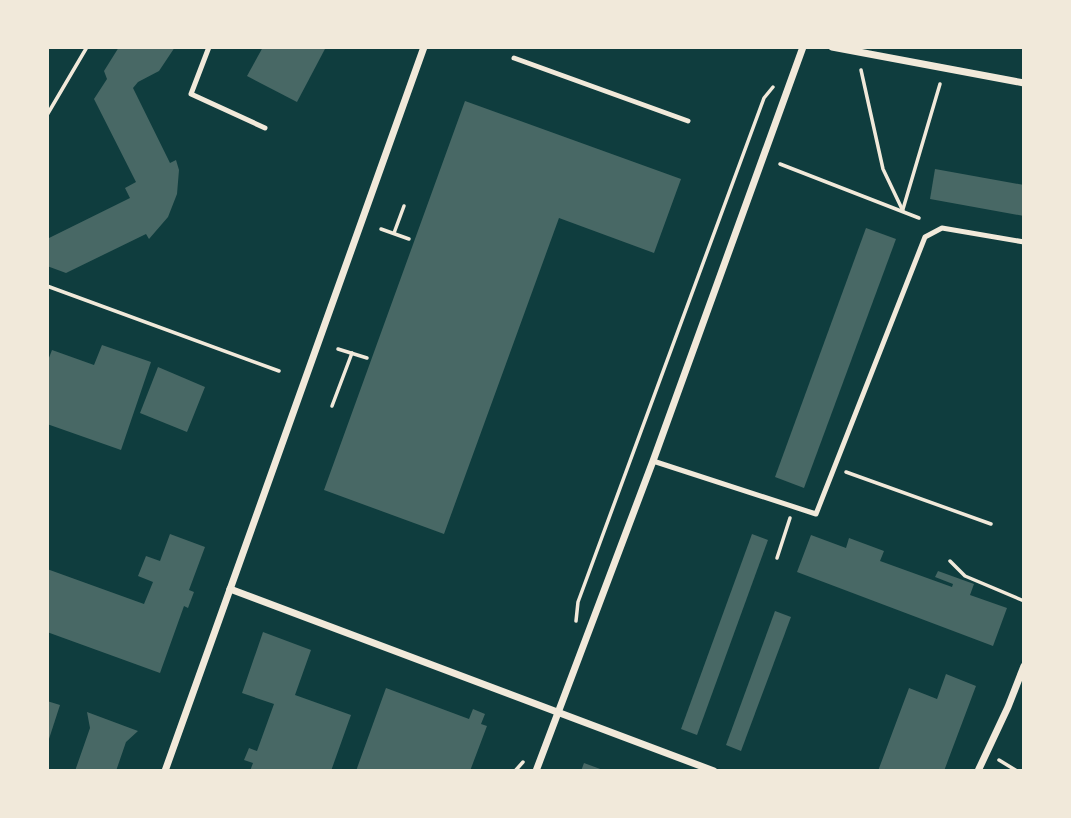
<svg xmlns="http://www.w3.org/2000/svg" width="1071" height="818" viewBox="0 0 1071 818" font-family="'Titillium Web',sans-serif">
	<rect width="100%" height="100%" fill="#0f3d3e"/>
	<!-- building -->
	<g fill="#486865">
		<path d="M 119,47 L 175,47 L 159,71 L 138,82 L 133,88 L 170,163 L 176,160 L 179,170 L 177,194 L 168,217 L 149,239 L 146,234 L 66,273 L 47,266 L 47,239 L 130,198 L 125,188 L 136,182 L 94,99 L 107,79 L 104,71 Z"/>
		<path d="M 263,47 L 326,47 L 297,102 L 247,76 Z"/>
		<path d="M 465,101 L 681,179 L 654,253 L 559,218 L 444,534 L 324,490 Z"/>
		<path d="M 935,169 L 1024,185 L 1024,216 L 930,199 Z"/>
		<path d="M 866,228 L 896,239 L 804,488 L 775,477 Z"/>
		<path d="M 102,345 L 151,362 L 121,450 L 47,424 L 47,363 L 52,350 L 94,365 Z"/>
		<path d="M 158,367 L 205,387 L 187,432 L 140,413 Z"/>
		<path d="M 170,534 L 205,547 L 189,590 L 194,592 L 188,608 L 184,606 L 160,673 L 47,632 L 47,569 L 144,604 L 153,582 L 138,576 L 146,556 L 160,561 Z"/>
		<path d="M 752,534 L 768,540 L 697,735 L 681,729 Z"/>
		<path d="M 811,535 L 846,548 L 849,538 L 884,551 L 880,561 L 952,587 L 953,584 L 935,577 L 938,571 L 974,584 L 970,595 L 1007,608 L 993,646 L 797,572 Z"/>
		<path d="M 775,611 L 791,617 L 741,751 L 726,745 Z"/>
		<path d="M 263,632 L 311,650 L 295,695 L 351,715 L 331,771 L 250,771 L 253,763 L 244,760 L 249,748 L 257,751 L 274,704 L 242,693 Z"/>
		<path d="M 946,674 L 976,686 L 944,771 L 878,771 L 909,688 L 937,699 Z"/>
		<path d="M 386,688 L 469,719 L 473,709 L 485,714 L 481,724 L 487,726 L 470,771 L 356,771 Z"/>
		<path d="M 47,701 L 60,705 L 48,742 L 47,742 Z"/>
		<path d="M 87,712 L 138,731 L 126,742 L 116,771 L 75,771 L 90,728 Z"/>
		<path d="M 584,763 L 603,770 L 603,771 L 581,771 Z"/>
	</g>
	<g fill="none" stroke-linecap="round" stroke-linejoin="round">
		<!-- path -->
		<g stroke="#f1e9da" stroke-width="3.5">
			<path d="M 861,70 L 883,169 L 903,211"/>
			<path d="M 47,115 L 87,47"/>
			<path d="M 780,164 L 919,218"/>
			<path d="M 903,209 L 940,84"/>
			<path d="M 381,229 L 409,239"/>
			<path d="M 394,233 L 404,206"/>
			<path d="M 47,286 L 279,371"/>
			<path d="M 338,349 L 367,358"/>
			<path d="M 332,406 L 352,353"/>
			<path d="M 846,472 L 991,524"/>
			<path d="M 777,558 L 790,518"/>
			<path d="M 950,561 L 965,576 L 1024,601"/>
			<path d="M 576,621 L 578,602 L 764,98 L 773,87"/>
			<path d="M 999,760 L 1017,771"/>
			<path d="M 515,771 L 523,762"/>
		</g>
		<!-- service -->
		<g stroke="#f1e9da" stroke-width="5">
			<path d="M 209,47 L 191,94 L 265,128"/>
			<path d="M 514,58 L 688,121"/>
			<path d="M 653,461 L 816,514 L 925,237 L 942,228 L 1024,242"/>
		</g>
		<!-- minor -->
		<g stroke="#f1e9da" stroke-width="7">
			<path d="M 832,47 L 1024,83"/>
			<path d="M 230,589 L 714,771"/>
			<path d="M 165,771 L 424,47"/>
			<path d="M 536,771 L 653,461 L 803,47"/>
			<path d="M 978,771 L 1008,707 L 1024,666"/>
		</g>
	</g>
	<!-- border -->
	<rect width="1071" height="818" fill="none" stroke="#f1e9da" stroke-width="98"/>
</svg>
